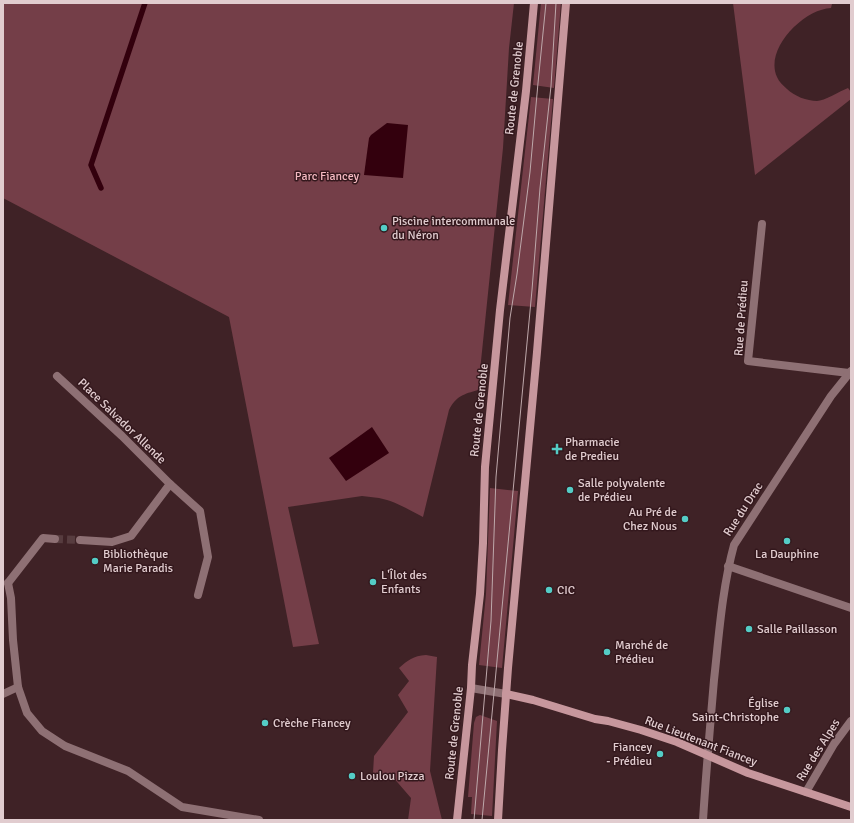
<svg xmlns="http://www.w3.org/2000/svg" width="854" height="823" viewBox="0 0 854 823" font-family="Signika,sans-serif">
	<rect width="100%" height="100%" fill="#3f2226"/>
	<!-- green -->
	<g fill="#743e48">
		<path d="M 3,3 L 514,3 L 509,48 L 503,148 L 478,390 C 464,394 456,396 449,410 L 423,517 C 409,510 395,501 379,498 C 373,497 368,497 362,496 L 288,507 L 319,644 L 293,647 L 229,317 L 3,198 Z"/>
		<path d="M 541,3 L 561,3 L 554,88 L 533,85 Z"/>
		<path d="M 733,3 L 832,4 L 831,8 C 804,9 764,49 777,77 C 779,82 783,85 787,89 C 794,96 807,101 817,101 C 824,101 840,91 848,88 L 851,92 L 851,99 L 755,175 Z"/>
		<path d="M 531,97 L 553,99 L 535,307 L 508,305 Z"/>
		<path d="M 490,488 L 518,491 L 502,668 L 479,665 L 486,594 Z"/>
		<path d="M 426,655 L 437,657 L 430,771 L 442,820 L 408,820 L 411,798 L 392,776 L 373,773 L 374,756 L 408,712 L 398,695 L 409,681 L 399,668 C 408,660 413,656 426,655 Z"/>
		<path d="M 480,715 L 497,721 L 492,816 L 471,814 L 472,797 L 468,797 L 474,723 L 476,717 Z"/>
	</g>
	<!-- water -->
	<g fill="#33000d">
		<path d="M 387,123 L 408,125 L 403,178 L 364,175 L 369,138 L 371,135 Z"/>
		<path d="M 372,427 L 389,453 L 346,481 L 329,458 Z"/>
	</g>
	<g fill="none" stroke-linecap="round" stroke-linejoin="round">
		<!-- stream -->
		<path stroke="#33000d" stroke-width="5.5" d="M 101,188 L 91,165 L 145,3"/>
		<!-- street-tunnel -->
		<path stroke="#573c3f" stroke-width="8" stroke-dasharray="8 4" stroke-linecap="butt" d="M 55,539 L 80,540"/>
		<!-- street -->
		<g stroke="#8e7074" stroke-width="8">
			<path d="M 762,224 L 748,361 L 849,373"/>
			<path d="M 57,376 L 122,436 L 170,484 L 131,536 L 112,542 L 80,540"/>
			<path d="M 170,484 L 200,511 L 208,557 L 198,595"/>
			<path d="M 728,566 L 851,608"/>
			<path d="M 8,583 L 11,598 L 13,640 L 18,687 L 27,713 L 42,731 L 65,746 L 128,771 L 182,807 L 259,820"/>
			<path d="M 8,583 L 43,538 L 55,539"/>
			<path d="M 471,688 L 506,694"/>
			<path d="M 3,694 L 18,687"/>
			<path d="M 806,792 L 834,744 L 851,721"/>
			<path d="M 703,820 C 706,773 710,727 714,680 C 719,635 722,589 734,545 L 831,396 L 851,371"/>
		</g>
		<!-- secondary -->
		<g stroke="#c7979d" stroke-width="8">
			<path d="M 506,694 L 533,700 L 595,719 L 608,721 L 641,730 L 677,742 L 748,773 L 851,807"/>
			<path d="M 457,820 L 471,688 L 472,665 L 480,594 L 483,543 L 485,467 L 500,310 L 526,91 L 534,3"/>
			<path d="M 498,820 L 502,750 L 508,668 L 537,352 L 566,3"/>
		</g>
		<!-- tram -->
		<g stroke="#bea8ab" stroke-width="1">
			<path d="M 474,820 L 491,621 L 496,477 L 510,318 L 517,274 L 530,172 L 538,83 L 546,3"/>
			<path d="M 482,820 L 532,290 L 540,188 L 551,86 L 556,3"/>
		</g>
	</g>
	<!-- markers -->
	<g fill="#54cdc6" stroke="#34181d" stroke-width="1.5">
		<circle cx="384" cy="228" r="4"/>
		<path d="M555 443h4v4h4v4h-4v4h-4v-4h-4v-4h4z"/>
		<circle cx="570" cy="490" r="4"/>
		<circle cx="685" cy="519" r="4"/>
		<circle cx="787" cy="541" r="4"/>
		<circle cx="95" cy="561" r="4"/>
		<circle cx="373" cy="582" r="4"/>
		<circle cx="549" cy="590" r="4"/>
		<circle cx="749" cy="629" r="4"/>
		<circle cx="607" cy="652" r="4"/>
		<circle cx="787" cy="710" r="4"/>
		<circle cx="265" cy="723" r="4"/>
		<circle cx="660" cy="754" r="4"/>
		<circle cx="352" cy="776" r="4"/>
	</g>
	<g text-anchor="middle" stroke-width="3" stroke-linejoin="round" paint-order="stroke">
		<!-- street labels -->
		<g font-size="12" fill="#e1cccf" stroke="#34181d">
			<text transform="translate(514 88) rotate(-84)" y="4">Route de Grenoble</text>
			<text transform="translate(741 318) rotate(-86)" y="4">Rue de Prédieu</text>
			<text transform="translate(479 410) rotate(-84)" y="4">Route de Grenoble</text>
			<text transform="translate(122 421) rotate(44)" y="4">Place Salvador Allende</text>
			<text transform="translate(743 509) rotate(-57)" y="4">Rue du Drac</text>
			<text transform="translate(454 733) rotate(-84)" y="4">Route de Grenoble</text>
			<text transform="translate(701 741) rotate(21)" y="4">Rue Lieutenant Fiancey</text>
			<text transform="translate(818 750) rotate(-58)" y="4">Rue des Alpes</text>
		</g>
		<!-- park labels -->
		<g font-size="12" fill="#f4b9c1" stroke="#34181d">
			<text x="327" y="180">Parc Fiancey</text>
		</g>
		<!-- poi labels -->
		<g font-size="12" fill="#e1cccf" stroke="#34181d" text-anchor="start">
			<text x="392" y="225">Piscine intercommunale<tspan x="392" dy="14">du Néron</tspan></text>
			<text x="565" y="446">Pharmacie<tspan x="565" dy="14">de Predieu</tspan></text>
			<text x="578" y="487">Salle polyvalente<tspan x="578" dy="14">de Prédieu</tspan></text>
			<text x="677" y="516" text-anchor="end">Au Pré de<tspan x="677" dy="14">Chez Nous</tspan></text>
			<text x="103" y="558">Bibliothèque<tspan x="103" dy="14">Marie Paradis</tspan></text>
			<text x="787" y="558" text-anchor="middle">La Dauphine</text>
			<text x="381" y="579">L'Îlot des<tspan x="381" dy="14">Enfants</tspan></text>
			<text x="557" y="594">CIC</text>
			<text x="757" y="633">Salle Paillasson</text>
			<text x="615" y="649">Marché de<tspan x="615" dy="14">Prédieu</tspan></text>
			<text x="779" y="707" text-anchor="end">Église<tspan x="779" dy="14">Saint-Christophe</tspan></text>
			<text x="273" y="727">Crèche Fiancey</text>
			<text x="652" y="751" text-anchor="end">Fiancey<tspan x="652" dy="14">- Prédieu</tspan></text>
			<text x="360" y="780">Loulou Pizza</text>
		</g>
	</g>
	<!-- border -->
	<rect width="854" height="823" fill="none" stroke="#e1cccf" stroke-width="8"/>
</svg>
